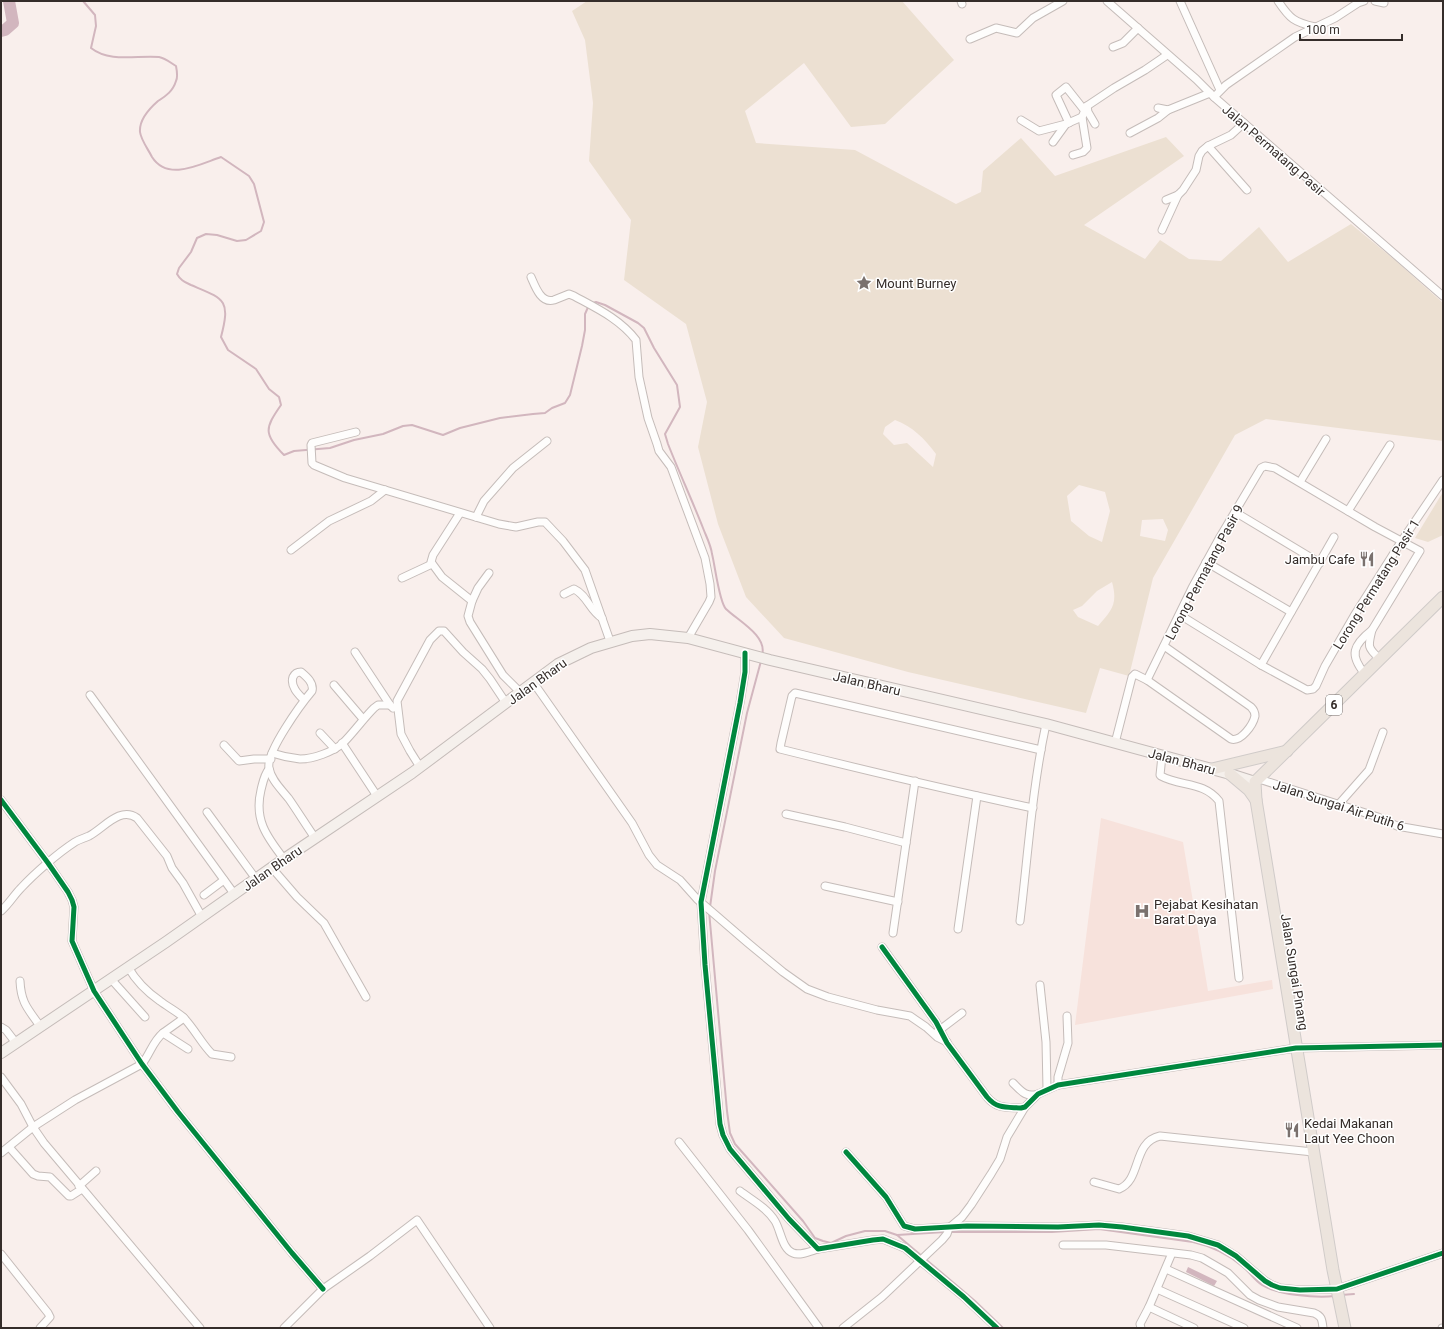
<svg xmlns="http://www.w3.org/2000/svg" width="1444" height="1329" viewBox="0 0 1444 1329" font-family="Roboto,sans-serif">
	<rect width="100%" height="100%" fill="#f9efec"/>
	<!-- built -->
	<path fill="#f7e2dc" d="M 1101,818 L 1183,842 L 1208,991 L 1272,980 L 1273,989 L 1075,1025 Z"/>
	<!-- green -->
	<g fill="#ece0d2" fill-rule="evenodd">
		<path d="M 587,1 L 902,1 L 954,60 L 885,124 L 851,127 L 804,63 L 745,111 L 756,143 L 855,150 L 956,204 L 981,192 L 983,171 L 1021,138 L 1055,176 L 1166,137 L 1184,156 L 1084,225 L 1145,259 L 1160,240 L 1189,259 L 1221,261 L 1259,227 L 1288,262 L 1351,224 L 1396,261 L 1443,303 L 1443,441 L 1266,419 L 1235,435 L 1153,578 L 1129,676 L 1100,668 L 1086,713 L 908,672 L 784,638 L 746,597 L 718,524 L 698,447 L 707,402 L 686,324 L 624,280 L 631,220 L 589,161 L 593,103 L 585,40 L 572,11 ZM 895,420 C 913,427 924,438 936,454 L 933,467 L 907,443 L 894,445 L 883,434 L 885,427 ZM 1079,485 L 1105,492 L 1110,511 L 1102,542 L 1089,536 L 1071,521 L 1067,496 ZM 1163,519 L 1168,530 L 1165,541 L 1140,536 L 1142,520 ZM 1112,582 C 1118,604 1112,610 1098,626 L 1078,617 L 1073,610 L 1082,606 L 1097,591 Z"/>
		<path d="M 1443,492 L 1443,535 L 1428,542 L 1415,538 Z"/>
	</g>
	<!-- water -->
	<path fill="#d2b6be" d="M 1188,1267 L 1217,1281 L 1214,1286 L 1186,1272 Z"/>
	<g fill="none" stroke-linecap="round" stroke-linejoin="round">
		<!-- stream -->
		<g stroke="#d2b6be" stroke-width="2">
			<path d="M 83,1 L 95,15 L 96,26 L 91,48 C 110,63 137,55 159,57 C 165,58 171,63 176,66 C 177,71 178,77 176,81 C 173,91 166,96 158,101 C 150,108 139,120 140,132 C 141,140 148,149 152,157 C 168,182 200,164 221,157 L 249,176 L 254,184 L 264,222 L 261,231 L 246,240 L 237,241 L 217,235 L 206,234 L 197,238 L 191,252 L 179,268 L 177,274 C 181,281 185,282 191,285 C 224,299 231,299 221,337 L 228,350 L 256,369 L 269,389 L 279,397 L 281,405 C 265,428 263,434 284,455 L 294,451 L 330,448 L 354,440 L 383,434 L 403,426 L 412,425 L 443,435 L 460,428 L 500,418 L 533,414 L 545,413 L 552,408 L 565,403 L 570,395 L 582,346 L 585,330 L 585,314 L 589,305"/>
			<path d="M 593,303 L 596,302 L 605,305 L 638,323 L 644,328 L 654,348 L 677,385 L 680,407 L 665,434 L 668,444 C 679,472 692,500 703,528 C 706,536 711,545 712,554 C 715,565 719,602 726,609 C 737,620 768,636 762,655"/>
			<path d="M 710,907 L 715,871 L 747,713 L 761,661"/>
			<path d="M 709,911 L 727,1111 L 730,1133 L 735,1144 L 803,1221 L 815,1238 L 823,1241 L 831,1243 L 846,1236 L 865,1231 L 885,1231 L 897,1235 L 975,1301 L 1003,1328"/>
			<path d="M 950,1232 L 1052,1232 L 1099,1229 L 1193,1242 C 1211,1246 1228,1254 1242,1266 C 1250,1272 1254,1280 1262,1285 C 1278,1295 1316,1298 1335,1296"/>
			<path d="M 897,1235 L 945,1232"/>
			<path d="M 1341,1295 L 1354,1294"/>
		</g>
		<!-- river -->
		<path stroke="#d2b6be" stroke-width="12" d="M 1,31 L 5,30 L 13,23 L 9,1"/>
		<defs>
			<g id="minor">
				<path d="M 961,1 L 962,4"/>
				<path d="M 1107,1 L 1196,79 L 1214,97 L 1443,296"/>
				<path d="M 1180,1 L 1220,90"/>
				<path d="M 1278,1 C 1290,19 1294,22 1315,27"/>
				<path d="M 1375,1 L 1384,3"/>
				<path d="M 970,39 L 996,28 L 1017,33 L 1033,18 L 1063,1"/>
				<path d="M 1113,47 L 1123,43 L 1138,28"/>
				<path d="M 1214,97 L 1226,85 L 1295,37 L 1335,18 L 1358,3 L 1364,1"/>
				<path d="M 1087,106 L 1088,112 L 1095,124"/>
				<path d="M 1158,108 L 1168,110 L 1210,93"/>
				<path d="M 1021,120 L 1039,131 L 1066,124"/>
				<path d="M 1069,123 L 1056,95 L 1066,87 L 1085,111"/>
				<path d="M 1130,133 L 1158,118 L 1168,110"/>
				<path d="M 1053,142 L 1066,124 L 1082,117"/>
				<path d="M 1208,146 L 1247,190"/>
				<path d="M 1073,155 L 1083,152 L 1087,148 L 1082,117 L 1087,106 L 1114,88 L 1145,70 L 1167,55"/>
				<path d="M 1166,200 L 1178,195 L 1183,190 L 1196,170 L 1199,156 L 1202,151 L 1208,146 L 1231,135 L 1244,123"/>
				<path d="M 1162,230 L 1178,195"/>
				<path d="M 531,277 C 535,286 541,304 554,300 C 559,298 564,296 569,294 L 574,296 C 596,308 620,319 636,340 L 639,377 L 648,418 L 657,444 L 659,451 L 671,467 L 705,558 L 710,584 L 711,597 L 709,602 L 688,638"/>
				<path d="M 356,432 L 312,443 L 311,445 L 312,463 L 314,465 L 345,478 L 499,524 L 516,527 L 538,522 L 545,522 L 563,541 L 585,570 L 610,641"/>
				<path d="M 1300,482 L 1326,439"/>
				<path d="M 1348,511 L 1390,445"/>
				<path d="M 1235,512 L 1320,563"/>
				<path d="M 460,513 L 433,555 L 431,562 L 442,577 L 472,601 L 468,616 L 470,622 L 503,675 L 520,692"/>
				<path d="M 476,517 L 484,501 L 513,468 L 547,441"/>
				<path d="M 291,550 L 329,521 L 371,501 L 385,490"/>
				<path d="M 1206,562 L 1291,612"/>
				<path d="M 402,578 L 432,564"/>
				<path d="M 564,594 L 574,589 C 587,595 590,611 602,618"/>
				<path d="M 472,601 L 478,588 L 489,573"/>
				<path d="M 1180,615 L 1261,665 L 1307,690 L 1313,689 L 1316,686 L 1325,666 L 1354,616 L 1401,542 L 1443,480"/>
				<path d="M 355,652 L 390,705 L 393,708"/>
				<path d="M 745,653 L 745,672 L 740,703 L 701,902 L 705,965 L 720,1124 L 723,1135 L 730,1149 L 789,1219 L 818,1249 L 873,1240 L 883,1239 L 905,1248 L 964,1297 L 997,1328"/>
				<path d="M 1261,665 L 1334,537"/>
				<path d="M 1365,674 C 1349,655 1353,645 1372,630"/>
				<path d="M 1147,680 L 1192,588 L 1220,537 L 1261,468 L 1265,466 L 1275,468 L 1375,527 L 1420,551 L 1372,630 C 1368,646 1367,648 1380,659"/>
				<path d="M 533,682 L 632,823 L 649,855 L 657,865 L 680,880 L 697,899 L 748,943 L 783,972 L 807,989 L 828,997 L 877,1010 L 910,1016 L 926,1027 L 937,1037 L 947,1042"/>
				<path d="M 334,685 L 363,719"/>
				<path d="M 90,695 L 235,895"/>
				<path d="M 304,700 C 298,694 290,686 293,677 C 295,673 297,672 301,672 C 307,677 314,683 312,691 C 301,704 266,752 269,768 C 271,780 282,790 289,799 C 298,812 306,825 315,838"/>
				<path d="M 320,733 L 335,749"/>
				<path d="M 342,743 L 377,796"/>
				<path d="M 1115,743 L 1132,677 L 1135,674 L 1147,680 L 1231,739 C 1241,742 1253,725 1255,716 C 1255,712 1253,709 1251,707 L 1164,646"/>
				<path d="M 224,745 L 239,761 L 254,759 L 271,759"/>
				<path d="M 272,753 C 281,756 290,758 300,759 C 313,759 333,752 343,743 C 354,732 363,719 374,708 L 378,705 L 390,705"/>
				<path d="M 1162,756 L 1160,775 L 1161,776 C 1181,787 1203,781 1219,801 L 1239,978"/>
				<path d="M 420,767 L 410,751 L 401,734 L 397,701 L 430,640 L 439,631 L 444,631 L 463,652 L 482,669 L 490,679 L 506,703"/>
				<path d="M 269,769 C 264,775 263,782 261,790 C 254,819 266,836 284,859"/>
				<path d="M 1259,779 L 1378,817 L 1397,826 L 1443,834"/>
				<path d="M 1,800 L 48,863 L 68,892 L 72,900 L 74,907 L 72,941 L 94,991 L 142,1064 L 178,1112 L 292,1253 L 323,1289"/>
				<path d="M 1339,804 L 1369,770 L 1383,732"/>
				<path d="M 1033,808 C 948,790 864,770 780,749 L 781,743 L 792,696 L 795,693 L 1041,750"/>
				<path d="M 207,812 L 256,879"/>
				<path d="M 786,814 L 845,827 L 906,843"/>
				<path d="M 272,868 L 297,897 L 324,923 L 366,997"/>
				<path d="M 825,886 L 898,902"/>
				<path d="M 204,895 L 224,880"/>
				<path d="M 1,911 C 9,904 14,895 21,888 C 35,873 58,853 75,842 C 80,839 85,838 89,836 C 104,828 120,806 137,818 L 167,856 L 172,868 L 183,883 L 202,917"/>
				<path d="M 1020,921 C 1028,855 1032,789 1046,724"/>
				<path d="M 958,929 L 977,796"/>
				<path d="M 893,933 L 915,781"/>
				<path d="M 882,947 L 936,1022 L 947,1043 L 987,1097 C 997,1109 1006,1107 1021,1108 L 1025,1107 L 1038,1094 L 1058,1085 L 1296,1048 L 1443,1045"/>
				<path d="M 128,967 C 136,981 147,992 160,1001 C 168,1007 176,1011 183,1017 C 194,1028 201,1043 212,1054 L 231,1057"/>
				<path d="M 111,979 L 145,1017"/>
				<path d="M 20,981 C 21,1003 28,1009 40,1026"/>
				<path d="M 1040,985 L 1046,1042 L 1047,1089"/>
				<path d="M 1,1027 L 6,1030 L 16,1043"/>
				<path d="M 937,1032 L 962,1013"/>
				<path d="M 163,1033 L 184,1018"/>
				<path d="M 1,1077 L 21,1104 L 33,1127 L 44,1143 L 200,1328"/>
				<path d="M 1013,1083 C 1021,1091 1026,1098 1038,1094"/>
				<path d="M 1058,1085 L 1058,1077 L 1068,1043 L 1067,1016"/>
				<path d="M 679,1142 L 748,1230 L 819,1328"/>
				<path d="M 9,1147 L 33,1174 L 38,1176 L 50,1177 L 69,1196 L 71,1196 L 82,1189"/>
				<path d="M 846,1152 L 886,1197 L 904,1226 L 915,1229 L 967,1226 L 1058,1227 L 1099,1225 L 1122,1227 L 1188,1236 L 1218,1245 L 1236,1256 L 1265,1281 L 1272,1285 L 1280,1288 L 1300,1290 L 1337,1289 L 1443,1253"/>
				<path d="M 1,1153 L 33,1127 L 75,1100 L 142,1064 C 150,1054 153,1041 163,1033 L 188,1049"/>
				<path d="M 1094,1182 L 1119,1189 C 1142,1180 1132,1142 1160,1136 L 1313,1152"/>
				<path d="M 79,1186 L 96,1171"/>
				<path d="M 740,1191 C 752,1200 767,1208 775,1221 C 781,1231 782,1249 793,1253 C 800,1256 811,1251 818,1249"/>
				<path d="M 1063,1245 L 1106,1245 L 1191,1255 L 1202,1258 L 1228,1273 L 1250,1295 L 1259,1300 L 1278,1307 L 1314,1313 C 1322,1316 1322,1320 1323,1328"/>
				<path d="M 1,1254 L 48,1313 L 50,1317 L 40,1328"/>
				<path d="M 1166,1269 L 1297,1328"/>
				<path d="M 1157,1289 L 1244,1328"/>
				<path d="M 1149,1307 L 1194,1328"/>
				<path d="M 284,1328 L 323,1289 L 370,1256 L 417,1220 L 490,1328"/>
				<path d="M 843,1328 L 882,1297 L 942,1240 L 947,1234 L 949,1228 L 962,1217 L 971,1205 L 991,1174 L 1000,1159 L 1007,1137 L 1025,1107"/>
				<path d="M 1141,1328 L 1140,1324 L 1149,1307 L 1172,1253"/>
				<path d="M 1442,1328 L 1443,1328"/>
			</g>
			<path id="secondary" d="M 1,1053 L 166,942 L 284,859 L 412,773 L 558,664 L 591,648 L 632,636 L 650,634 L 688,638 L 770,660 L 1046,724 L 1230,774 L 1255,782"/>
			<g id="primary">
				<path d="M 1212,769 L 1287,751"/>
				<path d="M 1230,774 L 1249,790 L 1256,800"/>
				<path d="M 1345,1328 L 1333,1270 L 1256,800 L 1255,782 L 1443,597"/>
			</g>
		</defs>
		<!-- minor casing -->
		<use href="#minor" stroke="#c5bcb9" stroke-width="9"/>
		<!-- secondary casing -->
		<use href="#secondary" stroke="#c5bcb9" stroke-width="12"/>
		<!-- primary casing -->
		<use href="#primary" stroke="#d0cbc9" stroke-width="13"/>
		<!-- minor -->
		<use href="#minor" stroke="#fefdfc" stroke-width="7"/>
		<!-- secondary -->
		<use href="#secondary" stroke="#f5f0ec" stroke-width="10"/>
		<!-- primary -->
		<use href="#primary" stroke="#ece4dd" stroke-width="11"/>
		<defs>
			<g id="cycleway">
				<path d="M 745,653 L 745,672 L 740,703 L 701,902 L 705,965 L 720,1124 L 723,1135 L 730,1149 L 789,1219 L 818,1249 L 873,1240 L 883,1239 L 905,1248 L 964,1297 L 997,1328"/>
				<path d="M 1,800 L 48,863 L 68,892 L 72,900 L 74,907 L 72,941 L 94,991 L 142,1064 L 178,1112 L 292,1253 L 323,1289"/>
				<path d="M 882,947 L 936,1022 L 947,1043 L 987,1097 C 997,1109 1006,1107 1021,1108 L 1025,1107 L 1038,1094 L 1058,1085 L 1296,1048 L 1443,1045"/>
				<path d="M 846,1152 L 886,1197 L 904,1226 L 915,1229 L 967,1226 L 1058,1227 L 1099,1225 L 1122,1227 L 1188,1236 L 1218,1245 L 1236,1256 L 1265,1281 L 1272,1285 L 1280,1288 L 1300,1290 L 1337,1289 L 1443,1253"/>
			</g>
		</defs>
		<!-- cycleway casing -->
		<use href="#cycleway" stroke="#fff" stroke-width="8"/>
		<!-- cycleway -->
		<use href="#cycleway" stroke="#00873e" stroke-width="5"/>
	</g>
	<!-- icons -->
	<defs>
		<symbol id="sight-bare" viewBox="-9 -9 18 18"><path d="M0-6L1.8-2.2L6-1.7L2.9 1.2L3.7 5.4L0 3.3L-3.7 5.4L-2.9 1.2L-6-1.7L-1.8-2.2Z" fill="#7a716e" stroke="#fff" stroke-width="2.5" paint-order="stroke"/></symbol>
		<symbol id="restaurant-bare" viewBox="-9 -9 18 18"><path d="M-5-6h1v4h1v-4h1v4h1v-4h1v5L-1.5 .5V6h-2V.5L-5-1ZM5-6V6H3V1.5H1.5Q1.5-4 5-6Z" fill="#7a716e" stroke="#fff" stroke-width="2.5" paint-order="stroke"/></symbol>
		<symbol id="hospital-bare" viewBox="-9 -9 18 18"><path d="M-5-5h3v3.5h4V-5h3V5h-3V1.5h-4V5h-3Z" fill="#7a716e" stroke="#fff" stroke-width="2.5" paint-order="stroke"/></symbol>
	</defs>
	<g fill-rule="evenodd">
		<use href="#sight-bare" x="853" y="272" width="22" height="22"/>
		<use href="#restaurant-bare" x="1356" y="548" width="22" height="22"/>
		<use href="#hospital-bare" x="1131" y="900" width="22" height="22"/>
		<use href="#restaurant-bare" x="1281" y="1119" width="22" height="22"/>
	</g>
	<g text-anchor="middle" stroke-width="3" stroke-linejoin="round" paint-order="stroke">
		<!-- shield labels -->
		<rect fill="#fff" stroke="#726c6a" stroke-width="1" x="1326" y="695" width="16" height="20" rx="3"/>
		<g font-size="12" font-weight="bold" fill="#352d2a">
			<text x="1334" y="709">6</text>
		</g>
		<!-- street labels -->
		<g font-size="13" fill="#352d2a" stroke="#fff">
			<text transform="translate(1274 150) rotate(41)" y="5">Jalan Permatang Pasir</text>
			<text transform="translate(1204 572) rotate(-62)" y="5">Lorong Permatang Pasir 9</text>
			<text transform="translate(1376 584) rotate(-58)" y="5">Lorong Permatang Pasir 1</text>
			<text transform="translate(537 681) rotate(-36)" y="5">Jalan Bharu</text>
			<text transform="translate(867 683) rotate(13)" y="5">Jalan Bharu</text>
			<text transform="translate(1182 761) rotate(15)" y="5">Jalan Bharu</text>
			<text transform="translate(1339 805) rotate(18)" y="5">Jalan Sungai Air Putih 6</text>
			<text transform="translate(272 868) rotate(-35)" y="5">Jalan Bharu</text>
			<text transform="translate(1295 972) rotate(81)" y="5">Jalan Sungai Pinang</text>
		</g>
		<!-- poi labels -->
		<g font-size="13" fill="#352d2a" stroke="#fff" text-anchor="start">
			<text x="876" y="288">Mount Burney</text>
			<text x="1355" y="564" text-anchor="end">Jambu Cafe</text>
			<text x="1154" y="909">Pejabat Kesihatan<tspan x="1154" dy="15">Barat Daya</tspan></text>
			<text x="1304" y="1128">Kedai Makanan<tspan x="1304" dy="15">Laut Yee Choon</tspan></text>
		</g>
	</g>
	<!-- border -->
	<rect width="1444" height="1329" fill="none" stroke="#352d2a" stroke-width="4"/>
	<!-- scale -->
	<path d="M1300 34v6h102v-6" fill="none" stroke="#352d2a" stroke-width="2"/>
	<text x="1306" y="34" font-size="12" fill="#352d2a" stroke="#ffffff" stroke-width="3" paint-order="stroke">100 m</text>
</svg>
